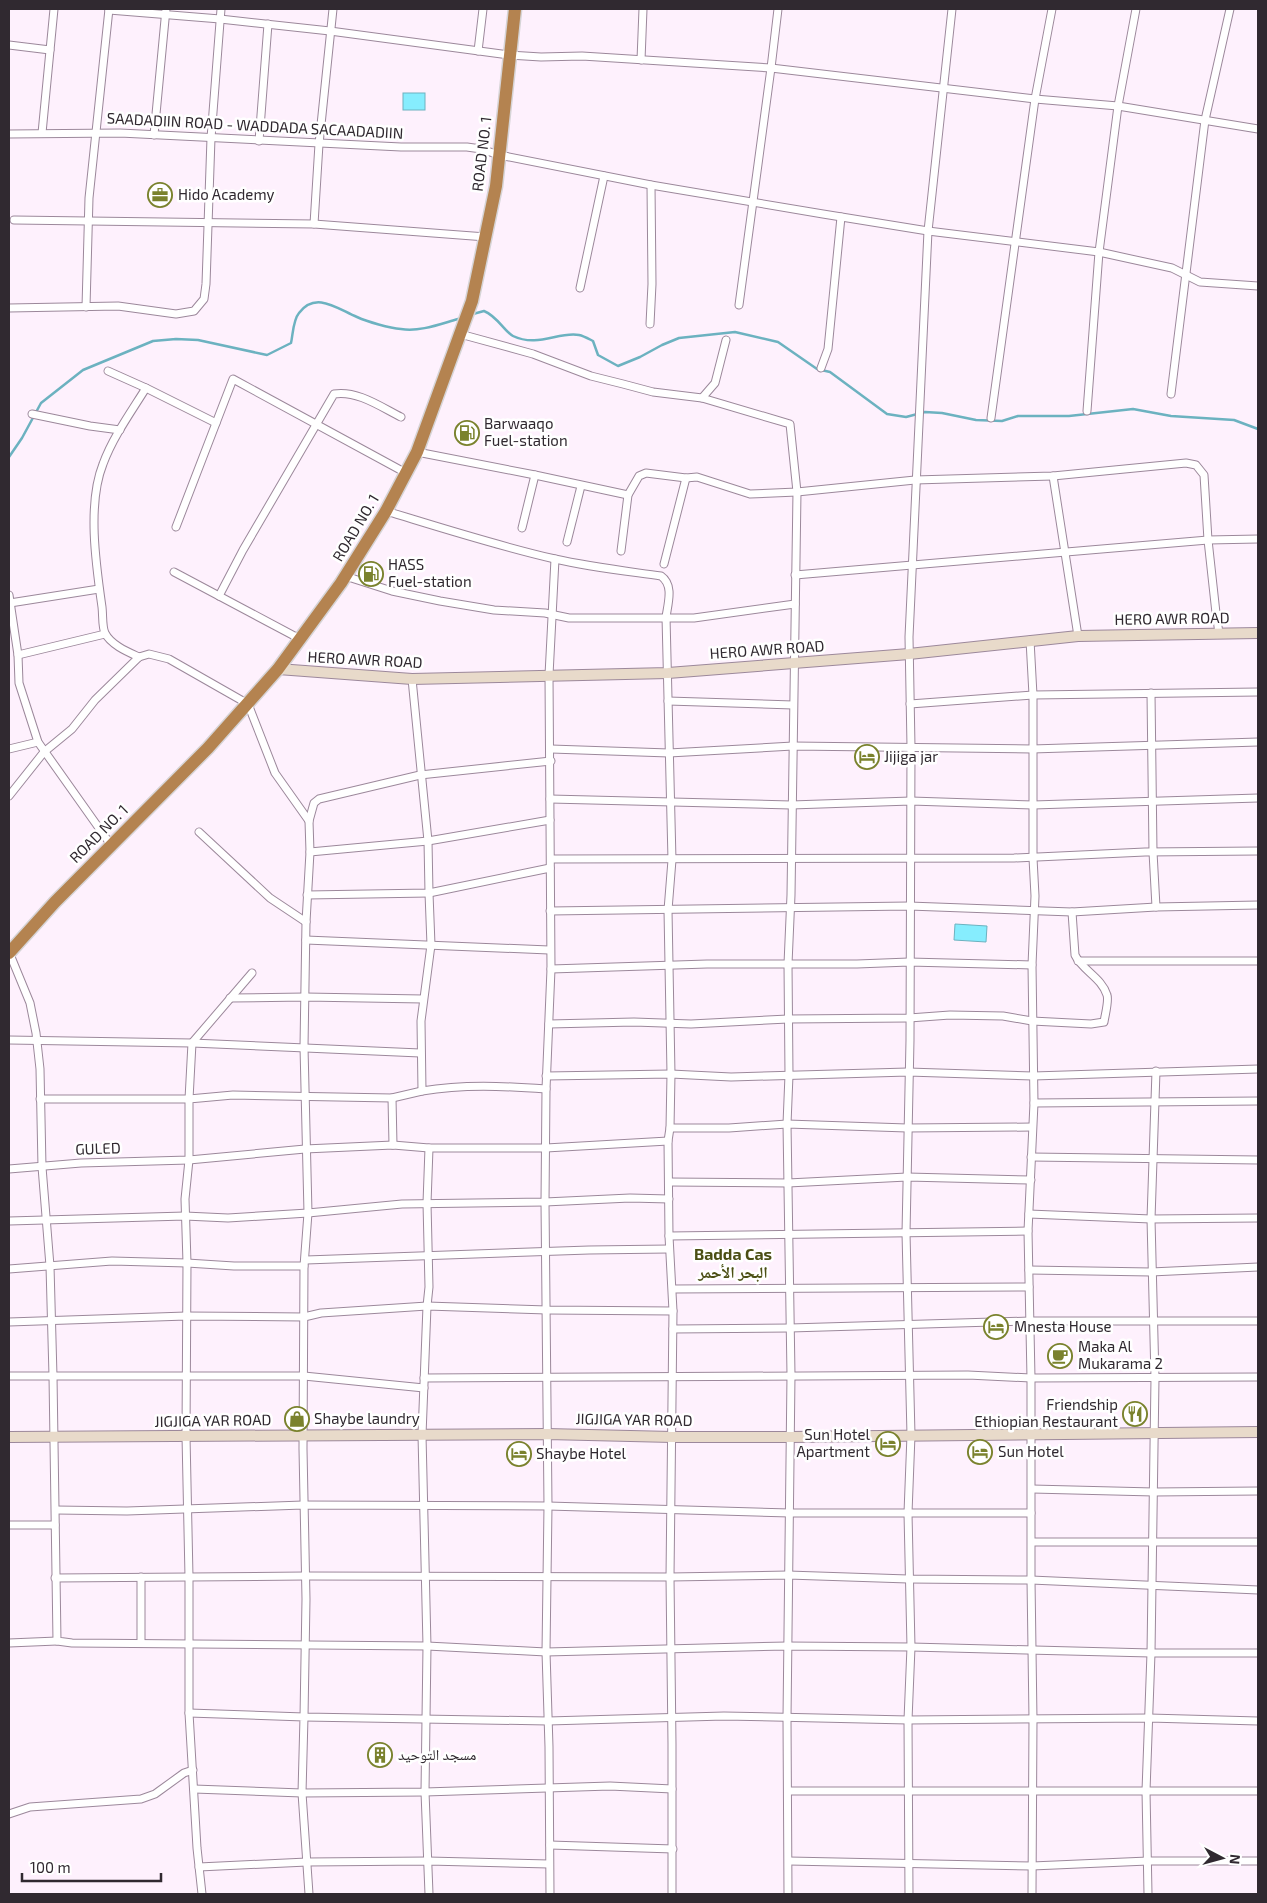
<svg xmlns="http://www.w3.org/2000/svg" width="1267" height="1903" viewBox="0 0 1267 1903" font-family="'Exo 2','Noto Naskh Arabic',sans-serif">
	<rect width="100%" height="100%" fill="#fef1fd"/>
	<!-- water -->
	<g fill="#86edfe" stroke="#6cb2c0">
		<rect x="403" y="93" width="22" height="17"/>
		<path d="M 955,924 L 987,926 L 986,942 L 954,940 Z"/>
	</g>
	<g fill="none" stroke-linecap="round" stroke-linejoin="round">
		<!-- stream -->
		<g stroke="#6cb2c0" stroke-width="2.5">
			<path d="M 473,314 L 484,311 C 497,316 505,332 513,336 C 538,348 559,331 579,335 C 584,336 589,339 593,341 L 598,355 L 618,366 L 640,357 L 662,345 L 679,338 L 735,332 L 778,342 L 817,369 L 830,372 L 887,414 L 906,417 L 925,412 L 942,413 L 976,420 L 1002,421 L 1018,416 L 1069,416 L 1133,409 L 1171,416 L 1234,420 L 1258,429"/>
			<path d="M 9,457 L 22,438 L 41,403 L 83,370 L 153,341 L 176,339 L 198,340 L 267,355 L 291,343 C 293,334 293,320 299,313 C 316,290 339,310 357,317 C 368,322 389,328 401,329 C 420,332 440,324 458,319"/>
		</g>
		<defs>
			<g id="street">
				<path d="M 109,10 L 220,19 L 330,31 L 509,55 L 541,57 L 582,56 L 771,68 L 1035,99 L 1118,106 L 1258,129"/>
				<path d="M 9,45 L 50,50"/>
				<path d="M 478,51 L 483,9"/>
				<path d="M 641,60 L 643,9"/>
				<path d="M 42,133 L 54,9"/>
				<path d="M 9,134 L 120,133 L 401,147 L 467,147 L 481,149 L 499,155 L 651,185 L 823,214 L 928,231 L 1099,252 L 1172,268 L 1200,282 L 1258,286"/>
				<path d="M 154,135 L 166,9"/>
				<path d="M 259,141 L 268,24"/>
				<path d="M 14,220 L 314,224 L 486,237"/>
				<path d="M 314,224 L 319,144 L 333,9"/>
				<path d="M 580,288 L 604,176"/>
				<path d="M 739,305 L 771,68 L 778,9"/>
				<path d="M 86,307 L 89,198 L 109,9"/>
				<path d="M 9,308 L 118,306 L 176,314 L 194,311 L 204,299 L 206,284 L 211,138 L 221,9"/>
				<path d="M 650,324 L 652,284 L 651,185"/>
				<path d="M 460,334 L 533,354 L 591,376 L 623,384 L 653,392 L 702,398 L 715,383 L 726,340"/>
				<path d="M 821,368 L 828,349 L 841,217"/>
				<path d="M 108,371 L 146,388 L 216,423"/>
				<path d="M 1171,394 L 1205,120 L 1230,9"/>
				<path d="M 702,398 L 790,424 L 797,492 L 791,895 L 788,964 L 789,1075 L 787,1124 L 791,1375 L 787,1718 L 788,1894"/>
				<path d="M 1087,411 L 1099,252 L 1118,106 L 1136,9"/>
				<path d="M 32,414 L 90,426 L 120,430"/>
				<path d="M 991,418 L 1035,99 L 1052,9"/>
				<path d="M 417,452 L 535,475 L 628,495"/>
				<path d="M 1053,476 L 1078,636"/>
				<path d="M 386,511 C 442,528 498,546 555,559 C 590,567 626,571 661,576 C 674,585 668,603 666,617 L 672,860 L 668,910 L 671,1074 L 670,1128 L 668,1141 L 669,1236 L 673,1311 L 670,1577 L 672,1744 L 672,1894"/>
				<path d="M 176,527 L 233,379 L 406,473"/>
				<path d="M 522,528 L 535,475"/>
				<path d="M 567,542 L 581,486"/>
				<path d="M 621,551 L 628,495 L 639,476 L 646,473 L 686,478 L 697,477 L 750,494 L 797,492 L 915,480 L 1053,476 L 1186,463 L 1196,465 L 1204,475 L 1208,540 L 1216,613 L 1219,633"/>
				<path d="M 664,564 L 686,478"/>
				<path d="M 174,572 L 300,639"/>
				<path d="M 795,575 L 1208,540 L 1258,539"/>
				<path d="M 345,576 L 392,591 L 440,601 L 494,610 L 545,613 L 569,618 L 694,618 L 795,604"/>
				<path d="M 9,595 L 18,655 L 19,683 L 38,742 L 111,845"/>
				<path d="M 219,596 L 243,550 L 334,394 C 357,390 381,407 401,417"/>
				<path d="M 10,603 L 99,589"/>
				<path d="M 1030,640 L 1033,695 L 1033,858 L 1035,896 L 1032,965 L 1034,1103 L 1028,1231 L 1031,1378 L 1031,1580 L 1033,1719 L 1032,1894"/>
				<path d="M 18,655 L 105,634"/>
				<path d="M 139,657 C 128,652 111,645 105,633 C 102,627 103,615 102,607 C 96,565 87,504 103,464 C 113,437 131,412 146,388"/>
				<path d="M 412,679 L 428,841 L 429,893 L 431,945 L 421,1021 L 422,1091 C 463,1084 504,1086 546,1089"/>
				<path d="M 1151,693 L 1153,852 L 1156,907"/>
				<path d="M 668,701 L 793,705"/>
				<path d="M 910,704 L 1033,695 L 1258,692"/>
				<path d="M 9,749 L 38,742"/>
				<path d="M 551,749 L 669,753 L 793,746 L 1032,749 L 1258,742"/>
				<path d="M 551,761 L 420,775 L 319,799 L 314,803 L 309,821 L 310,852 L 306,922 L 304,1047 L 308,1213 L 304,1266 L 303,1449 L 306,1599 L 304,1717 L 548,1721 L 724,1716 L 908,1720 L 1149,1718 L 1258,1721"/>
				<path d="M 9,796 L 44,752 L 72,729 L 95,700 L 139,657 L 149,654 L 169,659 L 248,704 L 275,773 L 309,821"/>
				<path d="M 550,799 L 791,805 L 911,801 L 1033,805 L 1258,798"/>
				<path d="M 199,832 L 270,898 L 306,922"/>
				<path d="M 310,852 L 428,841 L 550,820"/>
				<path d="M 551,859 L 1014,858 L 1145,852 L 1258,851"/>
				<path d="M 307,895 L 429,893 L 550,868"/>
				<path d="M 550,911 L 909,906 L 1072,912 L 1156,907 L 1258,905"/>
				<path d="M 306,940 L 549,950"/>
				<path d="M 9,952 L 30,1003 L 36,1033 L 40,1069 L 42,1167 L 50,1266 L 53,1376 L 57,1641 L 72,1643 L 427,1646 L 546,1652 L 787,1646 L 911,1647 L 1151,1653 L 1258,1653"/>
				<path d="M 1078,961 L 1258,961"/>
				<path d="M 551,969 L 707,964 L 857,964 L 909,962 L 1032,965"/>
				<path d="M 230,998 L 305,997 L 423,999"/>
				<path d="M 549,1024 L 634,1022 L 691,1024 L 788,1019 L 909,1018 L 950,1015 L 1003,1016 L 1032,1021 L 1091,1024 L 1104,1022 C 1105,1015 1109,1001 1107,995 C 1102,978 1082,970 1075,955 L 1072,912"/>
				<path d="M 9,1040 L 192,1043 L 420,1053"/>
				<path d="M 546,1076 L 671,1074 L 731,1077 L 908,1072 L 1033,1076 L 1258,1069"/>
				<path d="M 392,1098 L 393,1145"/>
				<path d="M 40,1099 L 189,1099 L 192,1043 L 252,973"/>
				<path d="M 1034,1103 L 1258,1101"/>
				<path d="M 670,1128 L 729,1128 L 787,1124 L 907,1128 L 1032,1127"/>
				<path d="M 429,1148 L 427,1203 L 429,1287 L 427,1306 L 422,1435 L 427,1646 L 425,1792 L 429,1894"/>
				<path d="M 1031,1157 L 1258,1160"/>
				<path d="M 9,1169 L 81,1163 L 189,1160 L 305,1149 L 393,1145 L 429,1148 L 546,1148 L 668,1141"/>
				<path d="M 669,1182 L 788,1183 L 907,1177 L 1031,1180"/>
				<path d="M 1029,1214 L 1151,1219 L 1258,1218"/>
				<path d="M 9,1221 L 185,1216 L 228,1218 L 308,1213 L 402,1204 L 545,1202 L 630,1198 L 669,1199"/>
				<path d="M 669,1236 L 1028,1231"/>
				<path d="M 306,1260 L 589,1250 L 669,1249"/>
				<path d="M 9,1269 L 112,1261 L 187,1263 L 234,1266 L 304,1266"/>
				<path d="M 1029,1270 L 1151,1272 L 1258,1267"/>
				<path d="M 673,1289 L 1029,1287"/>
				<path d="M 9,1322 L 186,1316 L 304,1317 L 321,1313 L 427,1306 L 547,1310 L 673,1311"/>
				<path d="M 673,1329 L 790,1328 L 1030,1321 L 1258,1321"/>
				<path d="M 9,1376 L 304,1376 L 424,1388"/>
				<path d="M 424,1378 L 968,1375 L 1031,1378 L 1258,1377"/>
				<path d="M 1032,1489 L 1154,1492 L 1258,1491"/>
				<path d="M 56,1510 L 127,1511 L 303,1505 L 548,1506 L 790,1513 L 1031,1513"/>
				<path d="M 9,1525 L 55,1525"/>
				<path d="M 1032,1542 L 1258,1542"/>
				<path d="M 55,1578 L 305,1576 L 670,1577 L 788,1575 L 908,1579 L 1031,1580 L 1258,1590"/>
				<path d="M 9,1643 L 57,1641"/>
				<path d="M 141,1643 L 141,1577"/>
				<path d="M 189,1713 L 304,1717 L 302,1793 L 309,1894"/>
				<path d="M 194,1789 L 302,1793 L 425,1792 L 610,1786 L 672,1789"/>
				<path d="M 788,1791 L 1258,1791"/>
				<path d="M 9,1814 L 30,1807 L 141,1799 L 155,1794 L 184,1773 L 193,1770"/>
				<path d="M 550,1845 L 673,1849"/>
				<path d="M 789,1861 L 1032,1866 L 1148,1861 L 1258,1861"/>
				<path d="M 199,1867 L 307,1862 L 428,1861 L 549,1864"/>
				<path d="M 202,1894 L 197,1848 L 189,1713 L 189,1577 L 186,1436 L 187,1263 L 185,1199 L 189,1160 L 189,1099 L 233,1095 L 392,1098 L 422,1091"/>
				<path d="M 550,1894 L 549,1747 L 546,1652 L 548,1506 L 545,1202 L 546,1089 L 551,969 L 549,675 L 555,559"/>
				<path d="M 909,1894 L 908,1720 L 911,1647 L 908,1513 L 911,1435 L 906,1233 L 910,1040 L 911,747 L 909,637 L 928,231 L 952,9"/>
				<path d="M 1148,1894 L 1146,1791 L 1151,1653 L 1155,1378 L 1151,1219 L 1156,1071"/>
			</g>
			<g id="secondary">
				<path d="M 278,669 L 412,679 L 668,673 L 909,654 L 1078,636 L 1258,633"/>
				<path d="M 9,1437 L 547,1434 L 672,1437 L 790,1437 L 1258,1432"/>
			</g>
			<path id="highway" d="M 9,953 L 55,902 L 208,748 L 278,669 L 341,583 L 386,511 L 417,452 L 472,301 L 496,186 L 515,9"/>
		</defs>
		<!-- street casing -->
		<use href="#street" stroke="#9c889b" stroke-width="9"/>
		<!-- secondary casing -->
		<use href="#secondary" stroke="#9c889b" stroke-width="12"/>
		<!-- highway casing -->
		<use href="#highway" stroke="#d6d4d6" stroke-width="15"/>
		<!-- street -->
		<use href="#street" stroke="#fff" stroke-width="7"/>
		<!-- secondary -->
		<use href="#secondary" stroke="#e8daca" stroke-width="10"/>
		<!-- highway -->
		<use href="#highway" stroke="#b48350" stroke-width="12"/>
	</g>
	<!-- icons -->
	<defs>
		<symbol id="office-ring" viewBox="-11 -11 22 22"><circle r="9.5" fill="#fff" stroke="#7a822d" stroke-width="1.5"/><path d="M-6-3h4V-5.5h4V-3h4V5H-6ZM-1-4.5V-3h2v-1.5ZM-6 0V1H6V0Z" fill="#7a822d"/></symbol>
		<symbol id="fuel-ring" viewBox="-11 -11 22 22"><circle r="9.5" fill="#fff" stroke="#7a822d" stroke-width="1.5"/><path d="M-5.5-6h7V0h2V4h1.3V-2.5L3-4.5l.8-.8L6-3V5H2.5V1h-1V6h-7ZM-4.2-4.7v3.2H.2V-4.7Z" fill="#7a822d"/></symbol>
		<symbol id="hotel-ring" viewBox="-11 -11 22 22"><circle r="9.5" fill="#fff" stroke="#7a822d" stroke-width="1.5"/><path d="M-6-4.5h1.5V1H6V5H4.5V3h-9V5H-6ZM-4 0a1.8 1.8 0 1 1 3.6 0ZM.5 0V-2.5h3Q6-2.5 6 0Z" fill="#7a822d"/></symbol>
		<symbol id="cafe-ring" viewBox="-11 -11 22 22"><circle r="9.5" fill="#fff" stroke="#7a822d" stroke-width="1.5"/><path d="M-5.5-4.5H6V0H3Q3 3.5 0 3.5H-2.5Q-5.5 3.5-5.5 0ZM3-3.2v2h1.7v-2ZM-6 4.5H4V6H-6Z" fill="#7a822d"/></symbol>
		<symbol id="restaurant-ring" viewBox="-11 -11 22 22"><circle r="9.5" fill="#fff" stroke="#7a822d" stroke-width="1.5"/><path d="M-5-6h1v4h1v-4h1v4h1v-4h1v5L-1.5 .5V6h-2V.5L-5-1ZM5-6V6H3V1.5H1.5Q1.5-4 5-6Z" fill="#7a822d"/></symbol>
		<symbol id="shop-ring" viewBox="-11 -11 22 22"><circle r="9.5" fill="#fff" stroke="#7a822d" stroke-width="1.5"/><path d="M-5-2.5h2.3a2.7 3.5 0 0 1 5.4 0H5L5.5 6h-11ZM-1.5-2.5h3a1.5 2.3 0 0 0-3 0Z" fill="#7a822d"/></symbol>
		<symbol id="building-ring" viewBox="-11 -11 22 22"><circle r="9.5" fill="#fff" stroke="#7a822d" stroke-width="1.5"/><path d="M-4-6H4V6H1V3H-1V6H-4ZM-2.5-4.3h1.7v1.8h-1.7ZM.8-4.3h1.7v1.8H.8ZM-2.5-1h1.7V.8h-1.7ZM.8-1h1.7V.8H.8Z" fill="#7a822d"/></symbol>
	</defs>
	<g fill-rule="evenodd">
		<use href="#office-ring" x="146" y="181" width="28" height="28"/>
		<use href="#fuel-ring" x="453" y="419" width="28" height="28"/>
		<use href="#fuel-ring" x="357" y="560" width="28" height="28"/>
		<use href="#hotel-ring" x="853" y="743" width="28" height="28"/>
		<use href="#hotel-ring" x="982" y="1313" width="28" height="28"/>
		<use href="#cafe-ring" x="1046" y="1342" width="28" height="28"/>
		<use href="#restaurant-ring" x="1121" y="1400" width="28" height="28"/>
		<use href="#shop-ring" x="283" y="1405" width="28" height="28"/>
		<use href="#hotel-ring" x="874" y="1430" width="28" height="28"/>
		<use href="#hotel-ring" x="966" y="1438" width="28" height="28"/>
		<use href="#hotel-ring" x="505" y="1440" width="28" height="28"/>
		<use href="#building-ring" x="366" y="1741" width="28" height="28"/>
	</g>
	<g text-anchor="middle" stroke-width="5" stroke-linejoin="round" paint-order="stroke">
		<!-- street labels -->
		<g font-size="15" fill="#302930" stroke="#fff">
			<text transform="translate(255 126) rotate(3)" y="5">SAADADIIN ROAD - WADDADA SACAADADIIN</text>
			<text transform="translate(482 154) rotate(-83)" y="5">ROAD NO. 1</text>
			<text transform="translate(356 528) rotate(-59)" y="5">ROAD NO. 1</text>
			<text transform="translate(1172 619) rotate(-1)" y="5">HERO AWR ROAD</text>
			<text transform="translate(767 650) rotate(-4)" y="5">HERO AWR ROAD</text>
			<text transform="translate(365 660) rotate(3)" y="5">HERO AWR ROAD</text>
			<text transform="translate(99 834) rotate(-45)" y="5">ROAD NO. 1</text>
			<text transform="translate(98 1149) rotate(-2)" y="5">GULED</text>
			<text transform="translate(634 1420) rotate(1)" y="5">JIGJIGA YAR ROAD</text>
			<text transform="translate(213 1421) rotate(-1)" y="5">JIGJIGA YAR ROAD</text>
		</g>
		<!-- poi labels -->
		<g font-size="15" fill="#302930" stroke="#fff" text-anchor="start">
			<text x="178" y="200">Hido Academy</text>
			<text x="484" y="429">Barwaaqo<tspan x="484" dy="17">Fuel-station</tspan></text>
			<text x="388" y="570">HASS<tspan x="388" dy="17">Fuel-station</tspan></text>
			<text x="884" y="762">Jijiga jar</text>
			<text x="1014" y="1332">Mnesta House</text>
			<text x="1078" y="1352">Maka Al<tspan x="1078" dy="17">Mukarama 2</tspan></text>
			<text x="1118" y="1410" text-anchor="end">Friendship<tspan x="1118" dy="17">Ethiopian Restaurant</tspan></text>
			<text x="314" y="1424">Shaybe laundry</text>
			<text x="870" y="1440" text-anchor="end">Sun Hotel<tspan x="870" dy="17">Apartment</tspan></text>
			<text x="998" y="1457">Sun Hotel</text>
			<text x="536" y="1459">Shaybe Hotel</text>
			<text x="398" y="1760">مسجد التوحيد</text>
		</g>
		<!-- neighbourhood labels -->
		<g font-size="16" font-weight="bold" fill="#4b4f14" stroke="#fff">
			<text x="733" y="1260">Badda Cas<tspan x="733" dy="18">البحر الأحمر</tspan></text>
		</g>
	</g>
	<!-- border -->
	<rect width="1267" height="1903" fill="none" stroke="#302930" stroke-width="20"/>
	<!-- north arrow -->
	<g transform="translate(1222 1858) rotate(96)" stroke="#ffffff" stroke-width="4" paint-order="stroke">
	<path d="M0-4L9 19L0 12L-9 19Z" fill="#302930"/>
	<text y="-8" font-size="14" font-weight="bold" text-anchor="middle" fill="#302930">N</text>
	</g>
	<!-- scale -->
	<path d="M22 1873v8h139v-8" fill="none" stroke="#302930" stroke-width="2.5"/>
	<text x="30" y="1873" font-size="15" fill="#302930" stroke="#ffffff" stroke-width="4" paint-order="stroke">100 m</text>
</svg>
